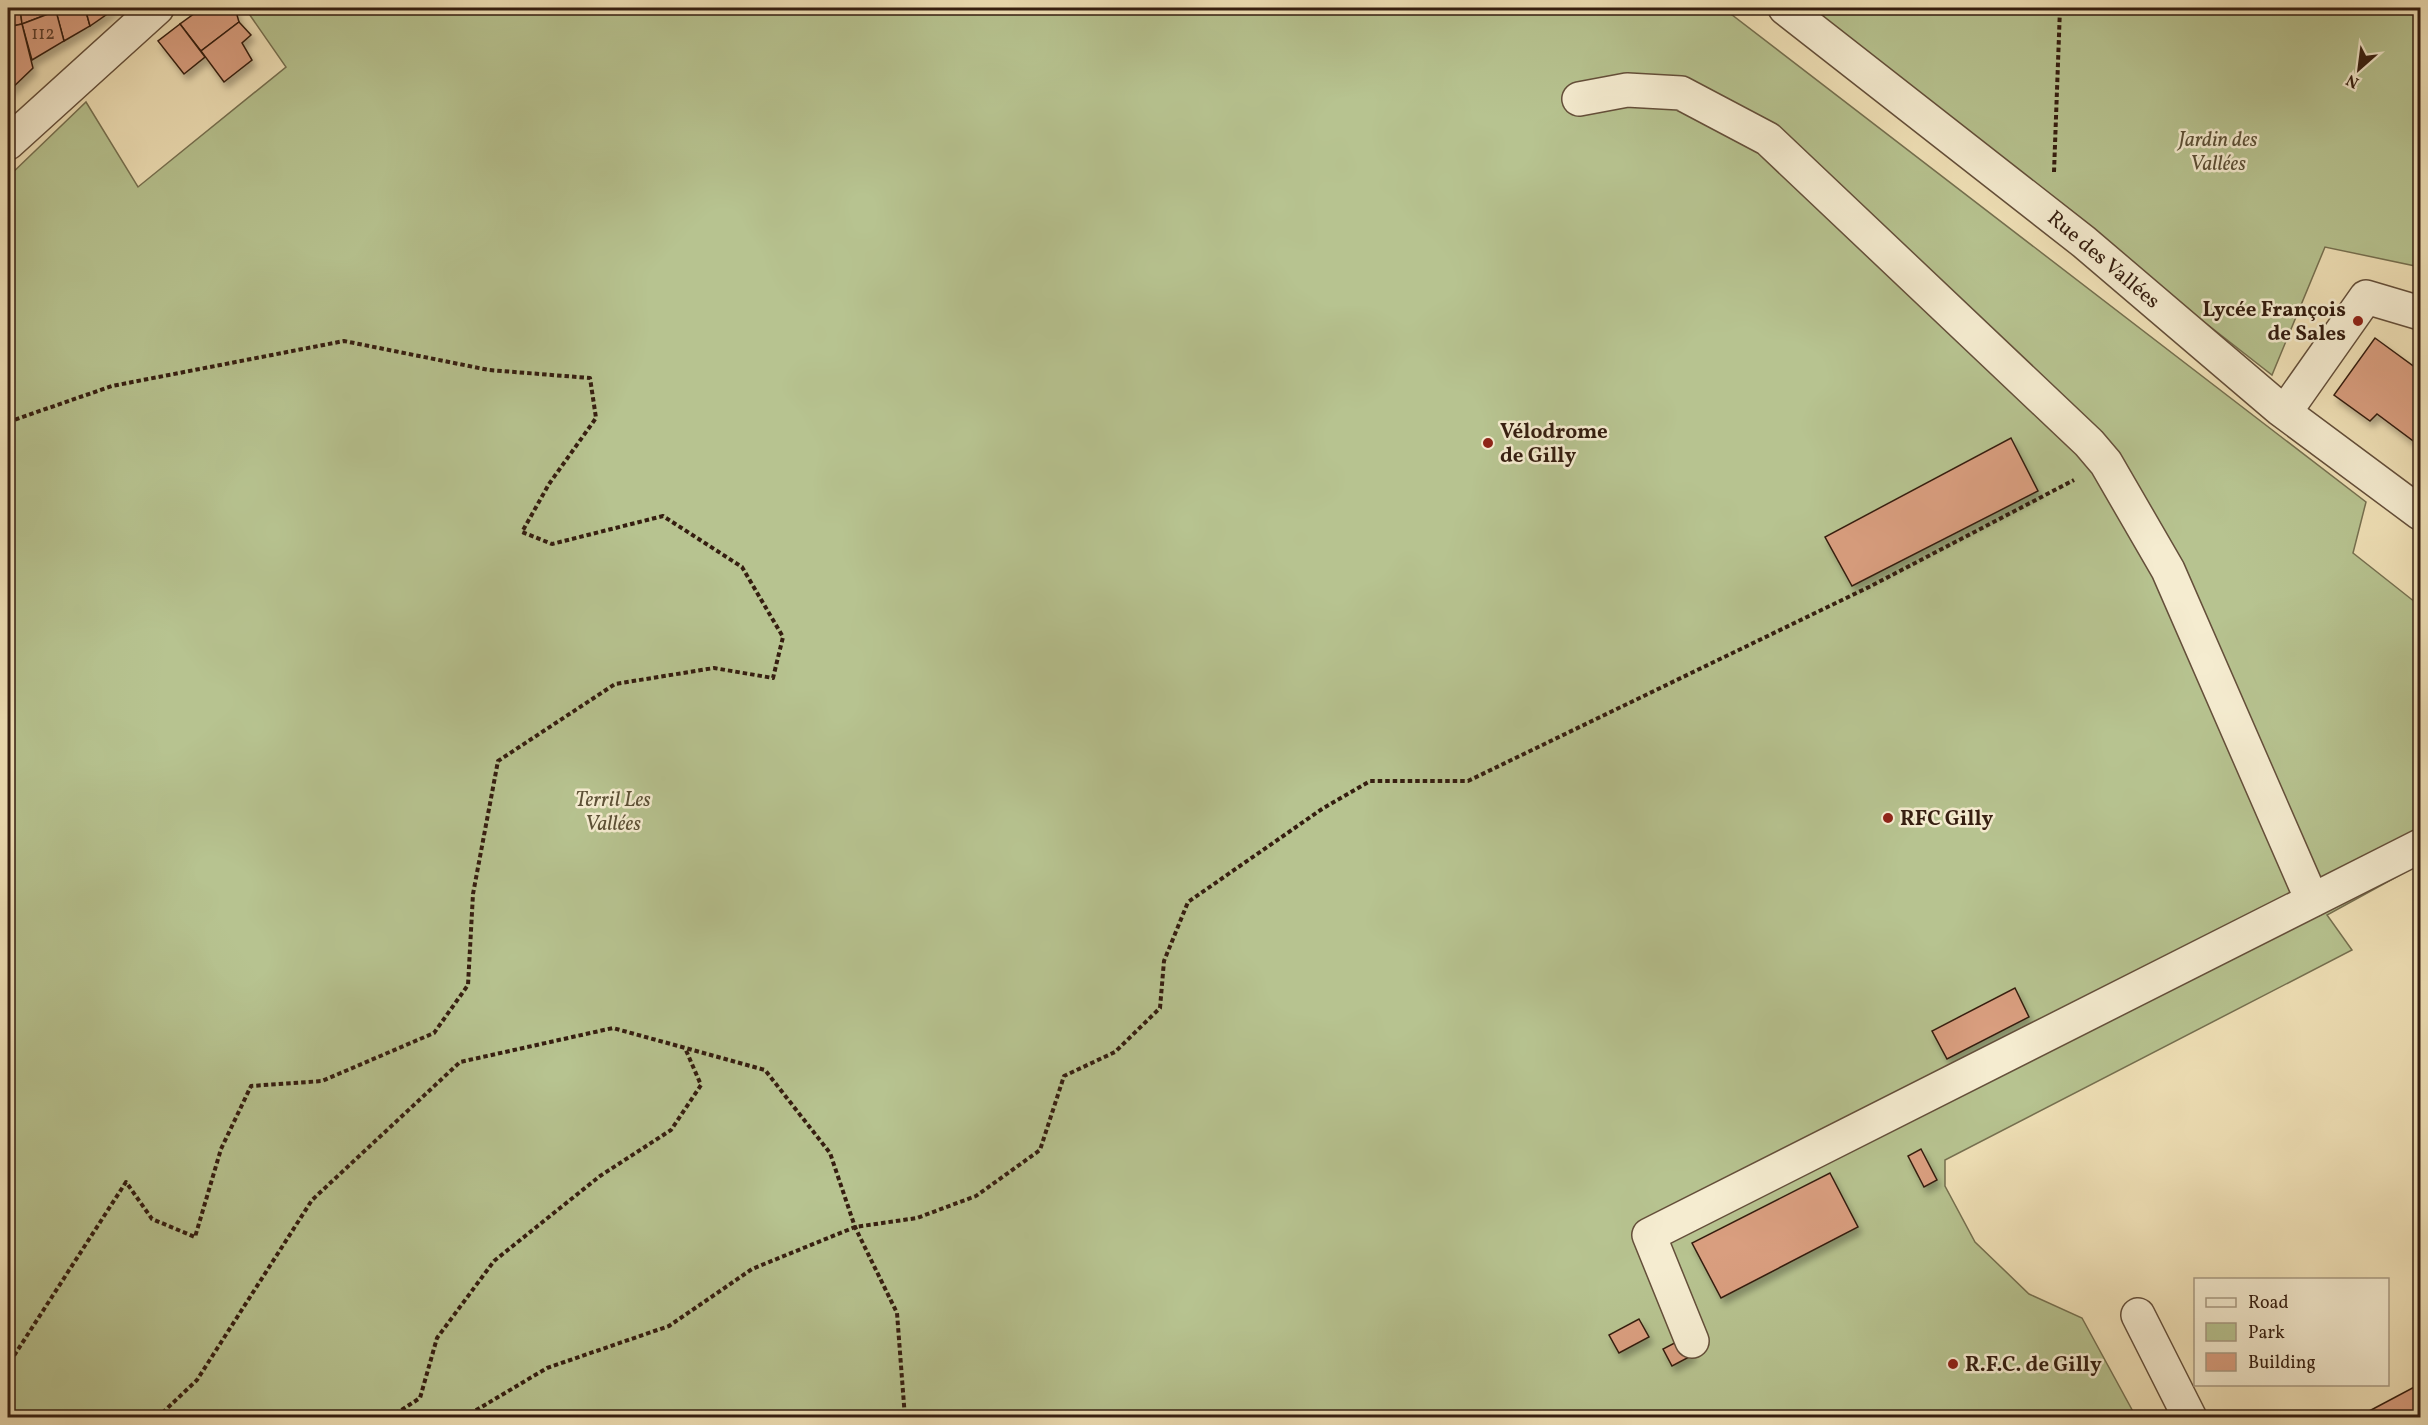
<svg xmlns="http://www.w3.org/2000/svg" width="2428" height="1425" viewBox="0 0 2428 1425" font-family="Vollkorn,serif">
	<defs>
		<filter id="shadow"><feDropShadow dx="3.5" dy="6" stdDeviation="3" flood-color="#0004"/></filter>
	</defs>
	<rect width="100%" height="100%" fill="#f0e1b7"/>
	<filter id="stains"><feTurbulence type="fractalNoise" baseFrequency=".00333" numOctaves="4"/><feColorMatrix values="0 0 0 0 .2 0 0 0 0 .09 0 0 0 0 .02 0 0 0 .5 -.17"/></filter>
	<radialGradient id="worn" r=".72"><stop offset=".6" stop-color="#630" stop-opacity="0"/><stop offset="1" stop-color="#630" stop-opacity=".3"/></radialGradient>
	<!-- green -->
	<g fill="#b7c390" stroke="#767050" stroke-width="1.5">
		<path d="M 245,8 L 1723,8 L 2366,502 L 2353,553 L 2420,606 L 2420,864 L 2327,915 L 2352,950 L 1945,1160 L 1945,1186 L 1975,1242 L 2029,1294 L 2082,1318 L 2136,1417 L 8,1418 L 8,177 L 86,102 L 138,187 L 286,67 Z"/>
		<path d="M 1802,8 L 2420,8 L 2420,267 L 2325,247 L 2272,375 Z"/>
	</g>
	<!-- building -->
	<g fill="#d99e7f" stroke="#351e10" stroke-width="1.5" filter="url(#shadow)">
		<path d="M 8,8 L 20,8 L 22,24 L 8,27 Z"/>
		<path d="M 20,8 L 55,8 L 56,11 L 22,24 Z"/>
		<path d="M 55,8 L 85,8 L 90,26 L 64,41 Z"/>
		<path d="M 85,8 L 116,8 L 90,26 Z"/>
		<path d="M 202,8 L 235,8 L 239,22 L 201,51 L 180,24 Z"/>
		<path d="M 56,11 L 64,41 L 32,60 L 22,24 Z"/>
		<path d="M 239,22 L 251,35 L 242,43 L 252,60 L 224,82 L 201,51 Z"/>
		<path d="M 22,24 L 33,68 L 9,91 L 8,27 Z"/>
		<path d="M 180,24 L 205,57 L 184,74 L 158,41 Z"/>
		<path d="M 2375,338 L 2420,371 L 2420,446 L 2377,414 L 2370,421 L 2334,395 Z"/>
		<path d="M 2011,438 L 2038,491 L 1852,586 L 1825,537 Z"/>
		<path d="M 2015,988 L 2029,1017 L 1947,1059 L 1932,1031 Z"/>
		<path d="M 1921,1149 L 1937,1180 L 1924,1187 L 1908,1156 Z"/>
		<path d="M 1830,1173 L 1858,1227 L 1721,1298 L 1692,1243 Z"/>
		<path d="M 1639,1319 L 1649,1337 L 1619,1353 L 1609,1335 Z"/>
		<path d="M 1684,1338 L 1693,1355 L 1672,1366 L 1663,1349 Z"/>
		<path d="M 2420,1384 L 2420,1418 L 2356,1418 Z"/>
	</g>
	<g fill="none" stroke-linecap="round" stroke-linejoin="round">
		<defs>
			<g id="minor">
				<path d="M 1785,8 L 2084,242 L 2280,409 L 2420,513"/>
				<path d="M 1579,99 L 1627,90 L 1681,93 L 1768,139 L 2089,443 L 2106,463 L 2168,570 L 2312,900"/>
				<path d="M 8,143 L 157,8"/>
				<path d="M 2285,412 L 2366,297 L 2420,313"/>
				<path d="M 2138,1315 L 2190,1418"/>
				<path d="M 1692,1341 L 1649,1235 L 2420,846"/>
			</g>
		</defs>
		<!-- minor casing -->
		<use href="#minor" stroke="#644f3a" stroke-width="36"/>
		<!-- path -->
		<g stroke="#351e10" stroke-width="4" stroke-dasharray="4.5 3" stroke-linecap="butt">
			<path d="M 2054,172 L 2060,8"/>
			<path d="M 8,422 L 112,386 L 344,341 L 489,370 L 590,378 L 596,418 L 549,484 L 522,532 L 552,544 L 663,516 L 742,567 L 783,637 L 773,678 L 714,668 L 615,684 L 498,761 L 473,894 L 468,985 L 434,1033 L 322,1081 L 251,1086 L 221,1149 L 195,1237 L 152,1219 L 126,1182 L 8,1365"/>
			<path d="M 157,1418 L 197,1380 L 312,1200 L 460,1062 L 613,1028 L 765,1070 L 830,1153 L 855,1227 L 897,1313 L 905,1418"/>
			<path d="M 389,1418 L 420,1398 L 437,1338 L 494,1261 L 600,1176 L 671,1130 L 701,1085 L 685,1048"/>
			<path d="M 463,1418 L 547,1368 L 669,1326 L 752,1269 L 855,1227 L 917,1218 L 976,1196 L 1040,1150 L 1064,1076 L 1115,1052 L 1160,1008 L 1164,961 L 1188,902 L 1322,809 L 1370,781 L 1468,781 L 1871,586 L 2074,480"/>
		</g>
		<!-- minor -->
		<use href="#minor" stroke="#f5ecd0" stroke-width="33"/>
	</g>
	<!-- markers -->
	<g fill="#8f2418" stroke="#f5ecd0" stroke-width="2">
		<circle cx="2358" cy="321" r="6"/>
		<circle cx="1488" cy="443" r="6"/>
		<circle cx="1888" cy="818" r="6"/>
		<circle cx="1953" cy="1364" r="6"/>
	</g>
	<g text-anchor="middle" stroke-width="5" stroke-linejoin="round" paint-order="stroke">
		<!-- number labels -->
		<g font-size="18" fill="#5e3e2c">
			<text x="43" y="39">112</text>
		</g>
		<!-- park labels -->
		<g font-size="21" font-style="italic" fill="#5c5036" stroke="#f5ecd0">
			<text x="2218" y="146">Jardin des<tspan x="2218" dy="24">Vallées</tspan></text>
			<text x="613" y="806">Terril Les<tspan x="613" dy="24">Vallées</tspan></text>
		</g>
		<!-- street labels -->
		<g font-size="21" fill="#351e10" stroke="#f5ecd0">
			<text transform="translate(2104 259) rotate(40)" y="7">Rue des Vallées</text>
		</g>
		<!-- poi labels -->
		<g font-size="21" font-weight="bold" fill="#351e10" stroke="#f5ecd0" text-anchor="start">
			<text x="2346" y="316" text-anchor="end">Lycée François<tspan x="2346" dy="24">de Sales</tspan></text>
			<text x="1500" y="438">Vélodrome<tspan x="1500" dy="24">de Gilly</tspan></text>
			<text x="1900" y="825">RFC Gilly</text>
			<text x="1965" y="1371">R.F.C. de Gilly</text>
		</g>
	</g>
	<!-- margin -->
	<rect width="2428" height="1425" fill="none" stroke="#f0e1b7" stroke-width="30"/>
	<rect x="9" y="9" width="2410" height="1407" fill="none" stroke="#351e10" stroke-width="3"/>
	<rect x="15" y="15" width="2398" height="1395" fill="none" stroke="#351e10" stroke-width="1.5"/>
	<!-- legend -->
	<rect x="2194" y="1278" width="195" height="108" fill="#f5ecd0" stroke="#a89a83" stroke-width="1.5"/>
	<rect x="2206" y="1298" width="30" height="9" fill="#f5ecd0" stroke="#a89a83" stroke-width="1.5"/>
	<text x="2248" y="1308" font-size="18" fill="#351e10">Road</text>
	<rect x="2206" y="1323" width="30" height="18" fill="#b7c390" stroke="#a89a83" stroke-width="1.5"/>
	<text x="2248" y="1338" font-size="18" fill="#351e10">Park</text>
	<rect x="2206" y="1353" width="30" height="18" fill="#d99e7f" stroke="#a89a83" stroke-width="1.5"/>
	<text x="2248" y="1368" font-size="18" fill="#351e10">Building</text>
	<!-- north arrow -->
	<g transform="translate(2359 69) rotate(208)" stroke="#f5ecd0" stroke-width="4.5" paint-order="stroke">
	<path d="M0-4.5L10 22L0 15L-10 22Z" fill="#351e10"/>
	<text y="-9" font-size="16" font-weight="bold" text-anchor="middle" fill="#351e10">N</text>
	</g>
	<rect width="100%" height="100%" filter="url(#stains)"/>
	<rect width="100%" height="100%" fill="url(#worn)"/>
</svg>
